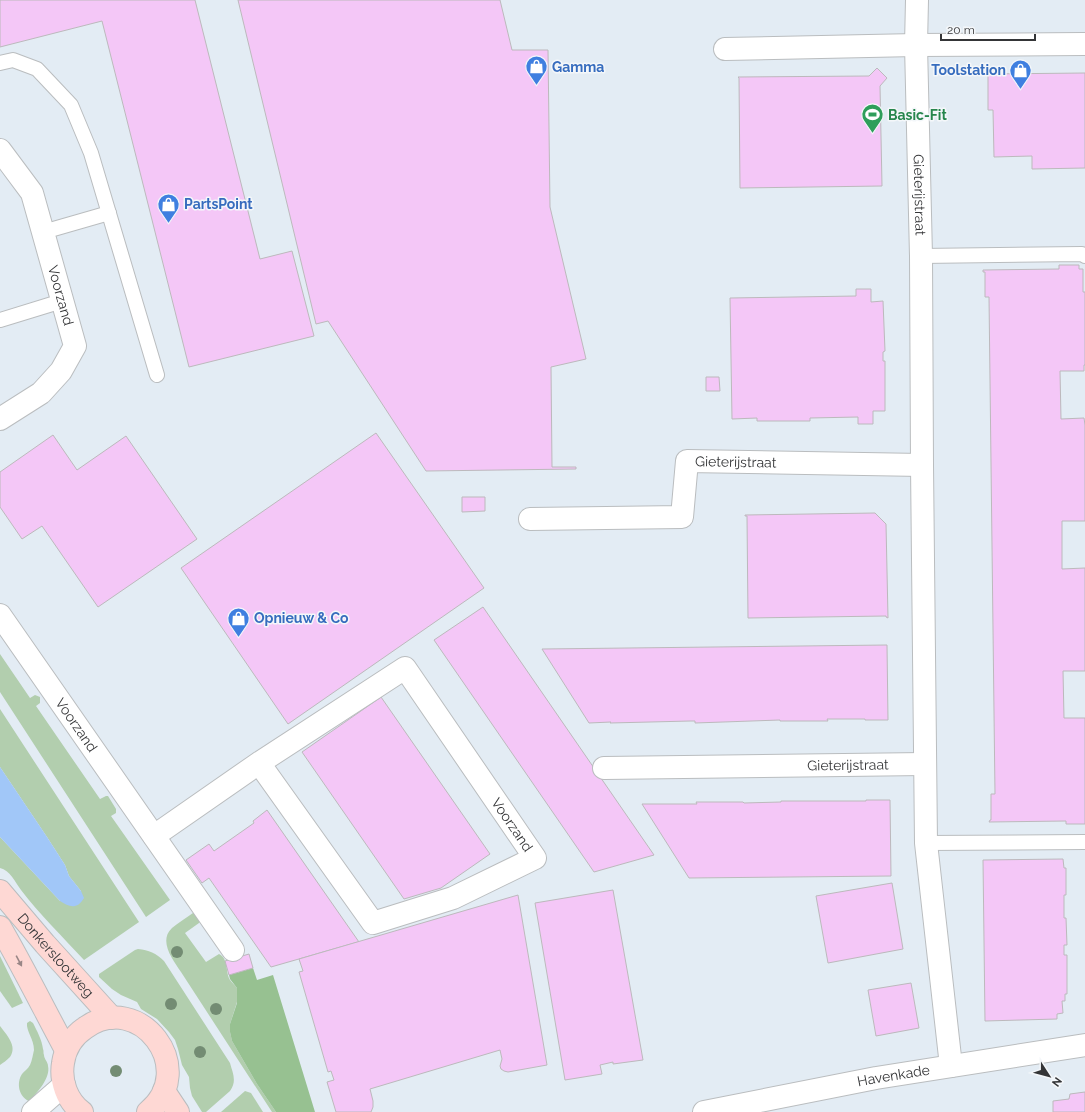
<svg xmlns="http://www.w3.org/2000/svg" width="1085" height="1112" viewBox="0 0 1085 1112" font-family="Raleway,sans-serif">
	<rect width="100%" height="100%" fill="#f4f7fa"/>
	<!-- built -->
	<rect fill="#e3ecf4" x="0" y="0" width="1085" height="1112"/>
	<!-- green -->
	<g fill="#b2ceae">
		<path d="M 0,654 L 30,698 L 35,695 L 40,697 L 40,703 L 36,706 L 100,799 L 106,796 L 108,796 L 116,809 L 116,813 L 111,816 L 170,900 L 146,917 L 0,692 Z"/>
		<path d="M 0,709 L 139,922 L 84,960 C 63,937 40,915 21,890 C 15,882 10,870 0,868 L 0,837 L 60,901 L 81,891 L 69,876 L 65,865 L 47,837 L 0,767 Z"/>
		<path d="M 193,913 L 196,913 L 200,921 L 199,923 L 185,933 L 206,962 L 219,954 C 229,959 225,972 230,980 C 232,983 235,985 237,988 L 237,1002 L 230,1024 L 230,1032 L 232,1041 L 257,1084 L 276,1112 L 272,1112 L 181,972 C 173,960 158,941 172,928 C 178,923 186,918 193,913 Z"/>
		<path d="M 138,949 C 149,950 156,953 164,961 L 230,1063 C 233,1074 237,1081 230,1091 L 206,1112 L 202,1112 L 192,1096 L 190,1088 L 189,1077 L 182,1065 L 178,1049 L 175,1040 L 169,1032 L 157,1019 L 141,1009 L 137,1002 L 121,995 L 112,989 L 99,977 L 99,974 L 135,950 Z"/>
		<path d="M 0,956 L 23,1003 L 12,1008 L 0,991 Z"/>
		<path d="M 30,1021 L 33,1023 C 37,1031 42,1040 43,1049 C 44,1051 43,1053 44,1055 C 44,1059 48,1062 48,1066 C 51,1078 36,1094 29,1101 C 19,1097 16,1083 22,1074 C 24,1071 28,1069 30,1065 C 32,1061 33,1054 34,1050 C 34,1039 26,1031 27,1023 Z"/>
		<path d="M 0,1026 C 6,1034 18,1046 10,1057 C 7,1060 3,1063 0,1065 Z"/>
		<path d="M 245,1091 L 251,1093 L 263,1112 L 221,1112 Z"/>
	</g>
	<!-- forest -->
	<path fill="#97c191" d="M 253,968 L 257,980 L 273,975 L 315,1112 L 276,1112 L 257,1084 L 232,1041 L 230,1032 L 230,1024 L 237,1003 L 237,988 L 230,979 L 229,975 Z"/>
	<!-- water -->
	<path fill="#a1c7f8" d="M 0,767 L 47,837 L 65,865 L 69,876 L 81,891 L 84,898 C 77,910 69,907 60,901 L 0,837 Z"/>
	<!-- building -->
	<g fill="#f4c7f7" stroke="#bcb9bc">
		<path d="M 0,0 L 195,0 L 260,259 L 292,251 L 314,336 L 189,367 L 102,21 L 0,47 Z"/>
		<path d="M 238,0 L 500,0 L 512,50 L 548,50 L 550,207 L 586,359 L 551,367 L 552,467 L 576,467 L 576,469 L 426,471 L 328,321 L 316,324 Z"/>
		<path d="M 877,68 L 887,78 L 880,86 L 882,186 L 740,188 L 739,78 L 738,77 L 869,76 Z"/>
		<path d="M 1085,73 L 1085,168 L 1032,169 L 1032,156 L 994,157 L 993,110 L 988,110 L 988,74 Z"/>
		<path d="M 1059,265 L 1079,265 L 1079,269 L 1083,269 L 1083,292 L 1085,292 L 1085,365 L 1084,365 L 1084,371 L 1060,371 L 1061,419 L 1084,418 L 1085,425 L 1085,521 L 1062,521 L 1062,569 L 1085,568 L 1085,671 L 1063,671 L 1064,718 L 1085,718 L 1085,824 L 1066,824 L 1066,821 L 989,822 L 990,820 L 991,820 L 991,794 L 995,794 L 989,297 L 985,297 L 985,272 L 983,272 L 983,270 L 1059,269 Z"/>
		<path d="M 856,289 L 871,289 L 871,302 L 883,301 L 885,351 L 883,352 L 883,361 L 885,361 L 885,411 L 873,411 L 873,424 L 858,424 L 858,417 L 810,418 L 810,421 L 757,421 L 757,418 L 732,419 L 730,298 L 856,296 Z"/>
		<path d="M 706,377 L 719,377 L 720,391 L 706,391 Z"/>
		<path d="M 376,433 L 484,588 L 288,724 L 181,568 Z"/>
		<path d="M 53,435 L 77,470 L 126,436 L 197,539 L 98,607 L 42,526 L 22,539 L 0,507 L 0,472 Z"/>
		<path d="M 462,497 L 485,497 L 485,511 L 462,512 Z"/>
		<path d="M 875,513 L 886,524 L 888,618 L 886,617 L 886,616 L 748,618 L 747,516 L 745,516 L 745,515 Z"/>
		<path d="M 483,607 L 654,855 L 594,872 L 434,640 Z"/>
		<path d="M 887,645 L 888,720 L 865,720 L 865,719 L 827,719 L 828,721 L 780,721 L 780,720 L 695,723 L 695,721 L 690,721 L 610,723 L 611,722 L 589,723 L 542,649 Z"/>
		<path d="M 381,697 L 490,854 L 441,888 L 404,899 L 302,752 Z"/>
		<path d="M 866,800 L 890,800 L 891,876 L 689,878 L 642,804 L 697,804 L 696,802 L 743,802 L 744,803 L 781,802 L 781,801 L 866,801 Z"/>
		<path d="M 267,810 L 359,942 L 358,942 L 271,967 L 209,878 L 202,883 L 186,860 L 209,844 L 214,851 L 254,823 L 253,821 Z"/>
		<path d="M 1063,859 L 1064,868 L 1066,868 L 1066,895 L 1064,895 L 1064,918 L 1066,918 L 1067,945 L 1064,945 L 1064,955 L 1067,955 L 1067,994 L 1065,994 L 1065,1001 L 1062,1001 L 1063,1013 L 1057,1014 L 1057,1019 L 985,1021 L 983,860 Z"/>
		<path d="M 892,883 L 903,949 L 828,963 L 816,896 Z"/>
		<path d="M 613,890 L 643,1060 L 613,1064 L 613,1062 L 600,1065 L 602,1074 L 565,1080 L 535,903 Z"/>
		<path d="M 518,895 L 547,1065 L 508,1072 L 504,1071 L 501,1069 L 500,1066 L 502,1059 L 500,1050 L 370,1089 L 373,1101 L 373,1107 L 371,1112 L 336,1112 L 327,1082 L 334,1080 L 331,1071 L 328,1072 L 299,972 L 303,971 L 299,959 Z"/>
		<path d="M 249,954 L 253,968 L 229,975 L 225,961 Z"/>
		<path d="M 911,983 L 919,1028 L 876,1036 L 868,990 Z"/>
		<path d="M 1085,1092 L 1085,1112 L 1053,1112 L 1053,1101 L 1069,1099 L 1070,1094 Z"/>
	</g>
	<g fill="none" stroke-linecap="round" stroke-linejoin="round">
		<defs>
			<g id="lane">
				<path d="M 0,63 L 13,60 L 37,69 L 71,105 L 91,153 L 157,375"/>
				<path d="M 43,232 L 109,213"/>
				<path d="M 921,256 L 1082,254 L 1085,256"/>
				<path d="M 0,320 L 62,301"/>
				<path d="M 926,843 L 1085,842"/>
			</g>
			<g id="street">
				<path id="s1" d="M 917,0 L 916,45 L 921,256 L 922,465 L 926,843 L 951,1066"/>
				<path d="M 725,49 L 916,45 L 1085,44"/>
				<path id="s2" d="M 0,150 L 32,193 L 75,346 L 61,371 L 41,393 L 0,419"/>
				<path id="s3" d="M 530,519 L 682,517 L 687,461 L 922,465"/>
				<path id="s4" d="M 0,615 L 233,950"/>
				<path id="s5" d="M 604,768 L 925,764"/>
				<path id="s6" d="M 154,836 L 259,763 L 405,668 L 535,858 L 453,898 L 373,923 L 259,763"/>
				<path d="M 33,1112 L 64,1085"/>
				<path id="s7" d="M 704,1112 L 876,1078 L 1085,1045"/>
			</g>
			<g id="secondary">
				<path id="s8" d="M 0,891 L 45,944 L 112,1018"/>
				<path d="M 0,927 C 23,967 44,1009 66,1050"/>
				<path d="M 164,1091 L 178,1112"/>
				<path d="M 82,1112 C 67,1101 60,1081 63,1063 C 65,1049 73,1036 85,1028 C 139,989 200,1069 148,1112"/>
			</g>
		</defs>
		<!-- lane casing -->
		<use href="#lane" stroke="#babdbf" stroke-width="16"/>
		<!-- street casing -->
		<use href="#street" stroke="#babdbf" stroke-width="24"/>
		<!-- secondary casing -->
		<use href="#secondary" stroke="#babdbf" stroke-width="24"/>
		<!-- lane -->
		<use href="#lane" stroke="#fff" stroke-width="14"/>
		<!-- street -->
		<use href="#street" stroke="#fff" stroke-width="22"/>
		<!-- secondary -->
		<use href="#secondary" stroke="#fed8d4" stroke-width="22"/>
	</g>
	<!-- trees -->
	<g fill="#738c73">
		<circle cx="177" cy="952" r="6"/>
		<circle cx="171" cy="1004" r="6"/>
		<circle cx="216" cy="1009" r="6"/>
		<circle cx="200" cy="1052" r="6"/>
		<circle cx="116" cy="1071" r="6"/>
	</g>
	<!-- one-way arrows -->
	<defs><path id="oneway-solid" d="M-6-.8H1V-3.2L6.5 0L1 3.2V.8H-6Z"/></defs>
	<use fill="#998686" href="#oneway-solid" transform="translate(19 961) rotate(62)"/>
	<!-- icons -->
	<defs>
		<symbol id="shop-pin" viewBox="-11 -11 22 30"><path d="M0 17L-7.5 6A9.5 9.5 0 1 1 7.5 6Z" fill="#3f7fe0" stroke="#f4f7fa"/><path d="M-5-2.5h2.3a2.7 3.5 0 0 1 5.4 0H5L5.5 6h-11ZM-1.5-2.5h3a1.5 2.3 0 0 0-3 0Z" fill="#fff"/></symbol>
		<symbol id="stadium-pin" viewBox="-11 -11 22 30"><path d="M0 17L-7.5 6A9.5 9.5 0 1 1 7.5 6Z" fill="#2e9e5b" stroke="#f4f7fa"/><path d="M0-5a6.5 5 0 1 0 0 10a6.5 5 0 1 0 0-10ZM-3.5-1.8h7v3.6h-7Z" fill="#fff"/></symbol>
	</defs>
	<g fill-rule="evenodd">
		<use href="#shop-pin" x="524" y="54" width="25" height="34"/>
		<use href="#shop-pin" x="1008" y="58" width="25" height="34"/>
		<use href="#stadium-pin" x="860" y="102" width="25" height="34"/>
		<use href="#shop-pin" x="156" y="192" width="25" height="34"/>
		<use href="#shop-pin" x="226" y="606" width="25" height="34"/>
	</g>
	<g text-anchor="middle" stroke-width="3" stroke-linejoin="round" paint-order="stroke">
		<!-- shop labels -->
		<g font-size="14" font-weight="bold" fill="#366cbe" stroke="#f4f7fa" text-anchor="start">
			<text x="552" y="72">Gamma</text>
			<text x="1006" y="75" text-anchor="end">Toolstation</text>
			<text x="184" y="209">PartsPoint</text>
			<text x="254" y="623">Opnieuw &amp; Co</text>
		</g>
		<!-- leisure labels -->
		<g font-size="14" font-weight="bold" fill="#27864d" stroke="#f4f7fa" text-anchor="start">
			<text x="888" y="120">Basic-Fit</text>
		</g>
		<!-- street labels -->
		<g font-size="14" fill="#343537" stroke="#f4f7fa">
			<text dy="5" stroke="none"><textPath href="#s1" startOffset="195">Gieterijstraat</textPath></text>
			<text dy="5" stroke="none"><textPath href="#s2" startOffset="160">Voorzand</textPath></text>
			<text dy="5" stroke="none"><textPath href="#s3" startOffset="257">Gieterijstraat</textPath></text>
			<text dy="5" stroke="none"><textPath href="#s4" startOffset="134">Voorzand</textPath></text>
			<text dy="5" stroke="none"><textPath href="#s5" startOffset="244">Gieterijstraat</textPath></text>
			<text dy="5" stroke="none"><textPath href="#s6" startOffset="492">Voorzand</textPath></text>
			<text dy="5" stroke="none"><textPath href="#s8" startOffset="85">Donkerslootweg</textPath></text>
			<text dy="5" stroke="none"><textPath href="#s7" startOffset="193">Havenkade</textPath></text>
		</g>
	</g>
	<!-- north arrow -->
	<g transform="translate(1049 1076) rotate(126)" stroke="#f4f7fa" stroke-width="3" paint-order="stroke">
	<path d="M0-3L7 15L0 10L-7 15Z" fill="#343537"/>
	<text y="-6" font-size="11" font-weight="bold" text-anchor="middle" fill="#343537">N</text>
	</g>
	<!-- scale -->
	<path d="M941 34v6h94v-6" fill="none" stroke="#343537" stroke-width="2"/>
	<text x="947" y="34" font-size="12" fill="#343537" stroke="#f4f7fa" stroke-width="3" paint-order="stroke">20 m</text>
</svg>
